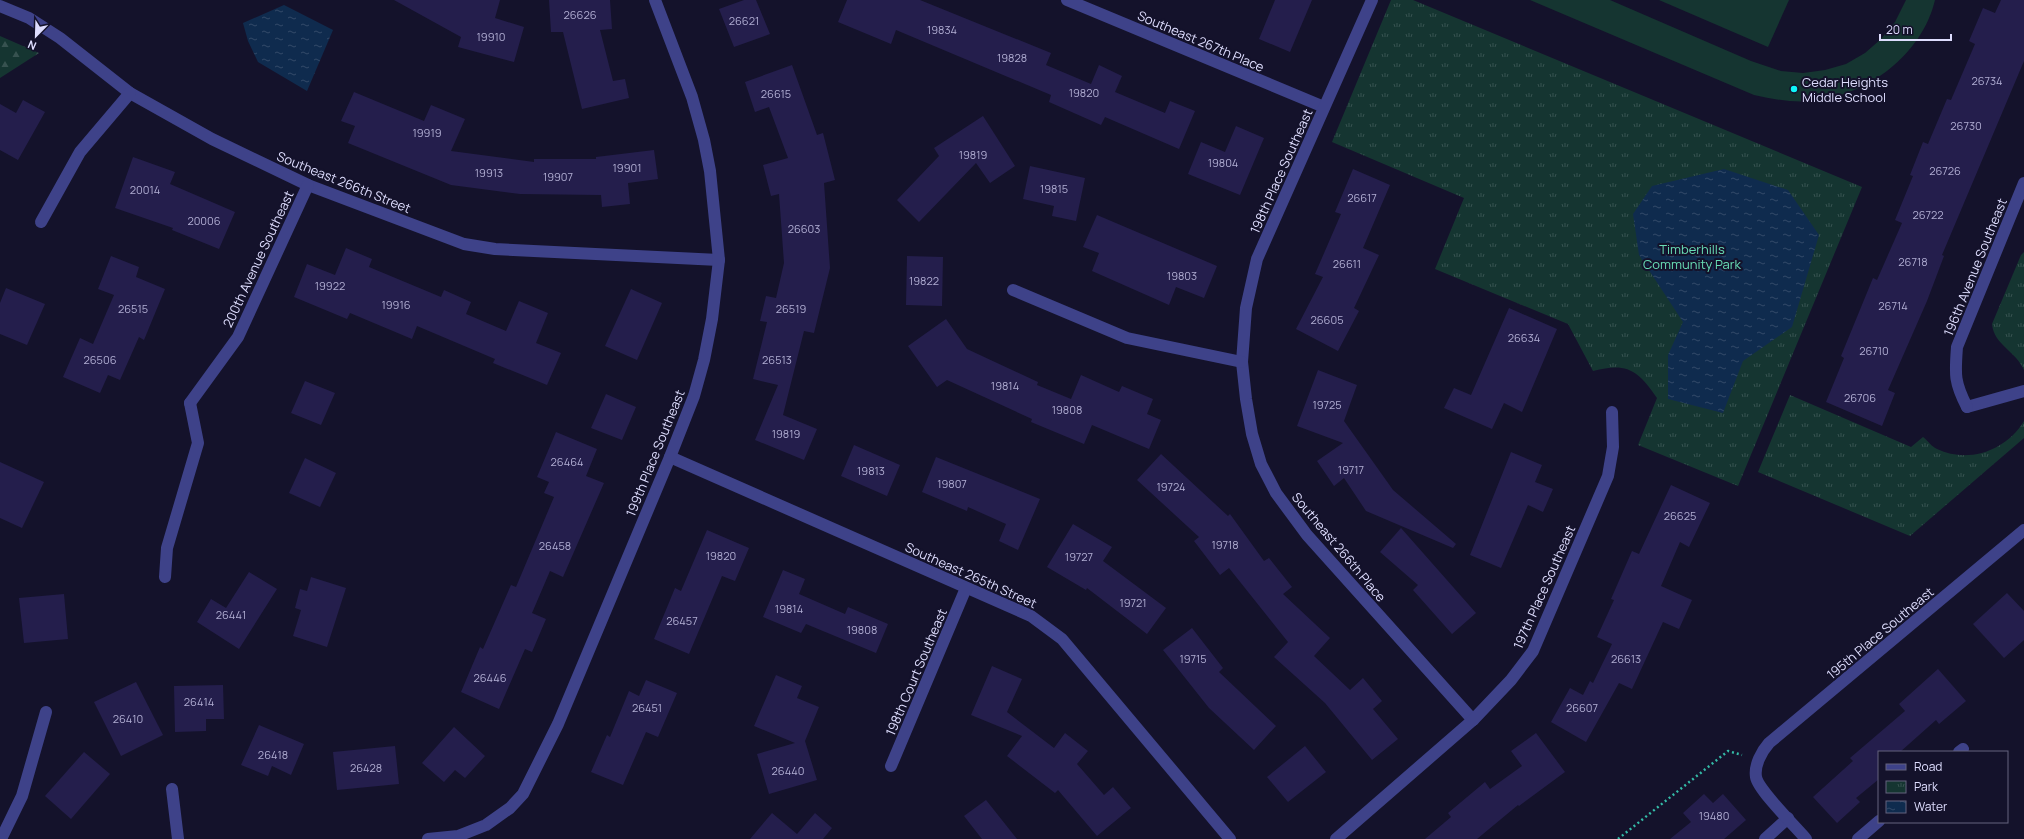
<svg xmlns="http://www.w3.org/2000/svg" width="2024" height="839" viewBox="0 0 2024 839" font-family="Manrope,sans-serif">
	<defs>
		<pattern id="forest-firs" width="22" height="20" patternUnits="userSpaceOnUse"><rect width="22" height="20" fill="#153531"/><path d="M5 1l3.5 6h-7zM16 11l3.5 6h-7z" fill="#375250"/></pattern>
		<pattern id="park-tufts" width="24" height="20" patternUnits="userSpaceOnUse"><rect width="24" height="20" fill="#153531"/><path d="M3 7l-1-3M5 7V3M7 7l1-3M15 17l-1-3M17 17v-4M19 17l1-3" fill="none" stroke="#375250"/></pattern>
		<pattern id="water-ripples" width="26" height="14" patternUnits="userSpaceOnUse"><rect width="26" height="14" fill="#0f2b4e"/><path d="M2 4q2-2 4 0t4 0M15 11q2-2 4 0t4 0" fill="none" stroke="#324969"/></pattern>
	</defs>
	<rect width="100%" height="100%" fill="#14122b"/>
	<!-- green -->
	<g fill="#153531">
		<path d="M 1530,0 L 1610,0 L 1751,61 L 1781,71 L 1803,73 L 1825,70 L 1846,64 L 1865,53 L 1881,39 L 1895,22 L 1906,0 L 1935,0 C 1922,55 1867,96 1812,101 C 1792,103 1773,99 1754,95 Z"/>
		<path d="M 1659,0 L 1789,0 L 1768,47 Z"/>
	</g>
	<!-- forest -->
	<path fill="url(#forest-firs)" d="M 0,36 L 39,53 L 0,78 Z"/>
	<!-- park -->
	<g fill="url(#park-tufts)">
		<path d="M 1391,0 L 1413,0 L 1862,187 L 1738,486 L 1638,445 L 1657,398 C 1638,370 1627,362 1593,371 L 1568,324 L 1435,269 L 1464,198 L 1332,142 Z"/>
		<path d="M 2024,252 L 2024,370 C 2016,351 1994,345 1992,324 L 2021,255 Z"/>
		<path d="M 1790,395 L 1911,447 L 1923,437 C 1928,441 1932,447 1937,449 C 1968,464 2006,451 2024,421 L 2024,438 L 1910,536 L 1758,472 Z"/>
	</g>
	<!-- water -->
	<g fill="url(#water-ripples)">
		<path d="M 284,5 L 333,30 L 307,91 L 258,62 L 248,41 L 243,23 Z"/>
		<path d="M 1724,169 L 1788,190 L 1819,235 L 1792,327 L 1743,361 L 1723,413 L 1668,399 L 1668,355 L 1683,322 L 1639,255 L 1633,214 L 1652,186 Z"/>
	</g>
	<!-- building -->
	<g fill="#241e4c">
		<path d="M 394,0 L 500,0 L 495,18 L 524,27 L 514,62 L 458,47 L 461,37 Z"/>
		<path d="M 549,0 L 610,0 L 612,29 L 600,30 L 613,81 L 625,79 L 629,98 L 582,109 L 563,32 L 551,32 Z"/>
		<path d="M 744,0 L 756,0 L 770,34 L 734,47 L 719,9 Z"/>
		<path d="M 847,0 L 920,0 L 1051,53 L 1046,65 L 1091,84 L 1099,65 L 1122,76 L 1115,92 L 1165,113 L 1170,101 L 1195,111 L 1179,149 L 1105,117 L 1101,125 L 1049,102 L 1051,95 L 896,30 L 891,44 L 838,22 Z"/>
		<path d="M 1275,0 L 1312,0 L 1290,52 L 1259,39 Z"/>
		<path d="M 2001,0 L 2024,0 L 2024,61 L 1942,255 L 1944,256 L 1927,301 L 1888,390 L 1895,393 L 1882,426 L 1826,402 L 1844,358 L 1841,356 L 1873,278 L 1877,280 L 1902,223 L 1895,220 L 1913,176 L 1910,175 L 1923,142 L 1928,144 L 1947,99 L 1951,100 L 1975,44 L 1969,41 L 1983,8 L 1995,13 Z"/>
		<path d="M 792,65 L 817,135 L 823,133 L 835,180 L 824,183 L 830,268 L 814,333 L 804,331 L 783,415 L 817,429 L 804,460 L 755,440 L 778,385 L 753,379 L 767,322 L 760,321 L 766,296 L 776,298 L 784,263 L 779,194 L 771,196 L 763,165 L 788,158 L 769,107 L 755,112 L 745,82 Z"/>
		<path d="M 354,92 L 424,121 L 431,105 L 465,119 L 451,151 L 534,162 L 534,159 L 596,159 L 596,157 L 654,150 L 658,179 L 628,183 L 630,204 L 602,207 L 601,195 L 520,194 L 451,185 L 348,143 L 355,126 L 341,121 Z"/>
		<path d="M 23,100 L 45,112 L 18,160 L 0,150 L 0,104 L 16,113 Z"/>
		<path d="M 983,116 L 1015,166 L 990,183 L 976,163 L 919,222 L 897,200 L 939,156 L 934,148 Z"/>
		<path d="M 1236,126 L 1264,138 L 1240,195 L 1188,174 L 1201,142 L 1225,152 Z"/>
		<path d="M 133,157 L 175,172 L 170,184 L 235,212 L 219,249 L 172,230 L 173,228 L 115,208 Z"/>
		<path d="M 1030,166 L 1085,178 L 1076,221 L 1052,216 L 1054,206 L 1023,199 Z"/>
		<path d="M 1353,169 L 1390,185 L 1363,248 L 1379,255 L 1354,308 L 1359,311 L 1338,351 L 1296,329 L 1323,277 L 1315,274 L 1341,214 L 1335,212 Z"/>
		<path d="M 1097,215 L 1217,266 L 1204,298 L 1176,287 L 1169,305 L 1092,271 L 1099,253 L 1083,247 Z"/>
		<path d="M 346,248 L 372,259 L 369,267 L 441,297 L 444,290 L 471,302 L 466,314 L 506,331 L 519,301 L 548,313 L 536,343 L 561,353 L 547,385 L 493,363 L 495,359 L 417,326 L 412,339 L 350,313 L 347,319 L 294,297 L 307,264 L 335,275 Z"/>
		<path d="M 111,256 L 139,267 L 136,277 L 165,289 L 144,340 L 139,337 L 120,380 L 108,375 L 100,393 L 63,377 L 80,338 L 93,344 L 114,295 L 98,289 Z"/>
		<path d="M 907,256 L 943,257 L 942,306 L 906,305 Z"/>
		<path d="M 6,288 L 45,304 L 27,345 L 0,334 L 0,303 Z"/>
		<path d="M 631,289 L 662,303 L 637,360 L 605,346 Z"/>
		<path d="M 1509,308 L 1557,329 L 1522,412 L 1504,403 L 1492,429 L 1444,408 L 1454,388 L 1471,395 Z"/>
		<path d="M 946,319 L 967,349 L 1038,382 L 1037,385 L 1071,399 L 1081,375 L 1119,392 L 1122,386 L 1153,399 L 1147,414 L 1161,420 L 1149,449 L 1092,425 L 1084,444 L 1031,422 L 1032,419 L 947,380 L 937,387 L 908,346 Z"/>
		<path d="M 1318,370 L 1357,385 L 1344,421 L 1393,490 L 1456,544 L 1453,548 L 1366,511 L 1344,478 L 1334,486 L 1317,461 L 1343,443 L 1297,426 Z"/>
		<path d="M 305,381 L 335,393 L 321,425 L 291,413 Z"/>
		<path d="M 606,394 L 636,407 L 622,440 L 591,428 Z"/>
		<path d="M 556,432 L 597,449 L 586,476 L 604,483 L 563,577 L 550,571 L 532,613 L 546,619 L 532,652 L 525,649 L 499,709 L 461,692 L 480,647 L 483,649 L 511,585 L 516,587 L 554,497 L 544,493 L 549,482 L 537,477 Z"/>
		<path d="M 854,445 L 900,465 L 887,496 L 841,476 Z"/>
		<path d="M 1511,452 L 1542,465 L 1535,482 L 1553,489 L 1543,512 L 1528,505 L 1501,568 L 1470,555 Z"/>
		<path d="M 1161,454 L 1228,516 L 1230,514 L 1264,561 L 1269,558 L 1292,587 L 1283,594 L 1330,638 L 1314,656 L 1350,690 L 1363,678 L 1382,701 L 1373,709 L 1398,739 L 1372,760 L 1325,703 L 1274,657 L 1288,642 L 1229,568 L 1220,575 L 1194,541 L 1199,537 L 1137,480 Z"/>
		<path d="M 936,457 L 1040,499 L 1018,550 L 999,541 L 1006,524 L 968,507 L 967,511 L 922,492 Z"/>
		<path d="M 305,458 L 336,473 L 320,507 L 289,493 Z"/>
		<path d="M 0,462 L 44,482 L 22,528 L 0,518 Z"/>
		<path d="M 1671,485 L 1710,503 L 1689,547 L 1680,542 L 1661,586 L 1692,600 L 1679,629 L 1663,622 L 1632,689 L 1619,683 L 1586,742 L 1551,722 L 1570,688 L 1583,695 L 1590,681 L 1593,683 L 1612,644 L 1597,637 L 1614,600 L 1611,599 L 1632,551 L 1639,554 Z"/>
		<path d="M 1073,524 L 1112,547 L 1103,561 L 1166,608 L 1147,634 L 1087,588 L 1086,590 L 1047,567 Z"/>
		<path d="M 1401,528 L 1476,613 L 1452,634 L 1413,590 L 1418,585 L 1380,552 Z"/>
		<path d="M 707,530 L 749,548 L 735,581 L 722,576 L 689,654 L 654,639 L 675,588 L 681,591 Z"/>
		<path d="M 783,570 L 805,579 L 799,594 L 845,614 L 848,607 L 888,624 L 876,653 L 806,624 L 801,633 L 763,617 Z"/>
		<path d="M 249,572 L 277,589 L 239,649 L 197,622 L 211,599 L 226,608 Z"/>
		<path d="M 311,577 L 346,588 L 327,647 L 293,636 L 301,610 L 295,608 L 300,589 L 307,591 Z"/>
		<path d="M 2007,593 L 2024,611 L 2024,640 L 2004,658 L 1973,624 Z"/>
		<path d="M 64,594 L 68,639 L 24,643 L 19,598 Z"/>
		<path d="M 1192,628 L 1223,668 L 1219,672 L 1276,726 L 1254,750 L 1209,708 L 1163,650 Z"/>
		<path d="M 992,666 L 1022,679 L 1007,712 L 1054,748 L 1065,733 L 1088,751 L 1077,764 L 1104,795 L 1113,787 L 1131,808 L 1097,836 L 1058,790 L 1055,793 L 1007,756 L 1022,736 L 971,715 Z"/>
		<path d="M 1938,669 L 1966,701 L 1939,724 L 1936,720 L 1900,752 L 1879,752 L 1879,779 L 1856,798 L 1860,802 L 1837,823 L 1813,797 L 1853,761 L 1850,758 L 1905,711 L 1899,704 Z"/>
		<path d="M 776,675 L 802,686 L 797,698 L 819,707 L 805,741 L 817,780 L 769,794 L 757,754 L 795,743 L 754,726 Z"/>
		<path d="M 646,680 L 677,693 L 658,737 L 646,732 L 623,785 L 591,772 L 607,735 L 610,737 L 629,691 L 639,696 Z"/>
		<path d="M 136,682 L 163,735 L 121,756 L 94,702 Z"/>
		<path d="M 223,685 L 224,719 L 206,719 L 206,731 L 175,732 L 174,686 Z"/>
		<path d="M 259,725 L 304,744 L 291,775 L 272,766 L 268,776 L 241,765 Z"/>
		<path d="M 454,727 L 485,756 L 465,778 L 455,770 L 444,782 L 422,763 Z"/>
		<path d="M 1536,733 L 1565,772 L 1519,806 L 1518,805 L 1477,839 L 1425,839 L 1451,817 L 1448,813 L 1485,782 L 1490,789 L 1522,766 L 1511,751 Z"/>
		<path d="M 395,746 L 399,784 L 337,790 L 333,752 Z"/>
		<path d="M 1305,746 L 1326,772 L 1288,802 L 1267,777 Z"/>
		<path d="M 84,752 L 110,774 L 71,819 L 45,796 Z"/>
		<path d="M 1704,794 L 1713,803 L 1723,794 L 1746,820 L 1724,839 L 1670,839 L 1691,822 L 1683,813 Z"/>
		<path d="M 986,800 L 1017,839 L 982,839 L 964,816 Z"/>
		<path d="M 772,813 L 797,834 L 815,813 L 832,828 L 823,839 L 750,839 Z"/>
	</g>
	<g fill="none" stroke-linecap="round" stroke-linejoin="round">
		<!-- path -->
		<path stroke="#34bba7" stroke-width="2.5" stroke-dasharray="2 3" stroke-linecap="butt" d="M 1618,839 L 1728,751 L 1742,755"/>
		<!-- lane -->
		<g stroke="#3e4289" stroke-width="12">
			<path d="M 1967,407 L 2024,391"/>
			<path d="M 165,577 L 167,548 L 198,443 L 190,403"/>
			<path d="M 1,839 L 22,796 L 46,712"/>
		</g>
		<!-- street -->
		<g stroke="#3e4289" stroke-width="12">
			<path d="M 1067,0 L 1324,107"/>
			<path d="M 1372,0 L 1257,259 L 1246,308 L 1242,362 L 1246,399 L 1252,434 L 1261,464 L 1276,493 L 1307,535 L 1473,720"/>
			<path d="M 0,6 L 29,18 L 60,38 L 130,93 L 212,139 L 308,185 L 464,244 L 495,249 L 719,260"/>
			<path d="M 41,222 L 80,152 L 130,93"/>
			<path d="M 1013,290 L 1127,338 L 1242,362"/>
			<path d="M 190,403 L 238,337 L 308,185"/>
			<path d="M 1967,407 C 1954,382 1955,374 1957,347 L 2024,183"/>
			<path d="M 670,457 L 1031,616 L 1062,639 L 1230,839"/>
			<path d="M 1959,752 L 1963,749"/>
			<path d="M 891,766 L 966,588"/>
			<path d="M 172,789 L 178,839"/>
			<path d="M 428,839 L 458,836 L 486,825 L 510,808 L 523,794 L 558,724 L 670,457 L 694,396 L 704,360 L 712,319 L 719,260 L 710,171 L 704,140 L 692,97 L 655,0"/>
			<path d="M 1336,839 L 1473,720 L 1511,680 L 1533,651 L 1608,476 L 1613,447 L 1612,412"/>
			<path d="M 1765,839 L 1788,818"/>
			<path d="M 1806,839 C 1796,827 1758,790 1756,777 C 1754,765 1762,751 1769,743 L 2024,530"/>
			<path d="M 1858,839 L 1879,821"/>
		</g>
	</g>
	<!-- markers -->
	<circle fill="#0ef6f9" stroke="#14122b" stroke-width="1.5" cx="1794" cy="89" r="4"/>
	<g text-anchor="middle" stroke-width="4" stroke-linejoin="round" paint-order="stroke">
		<!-- number labels -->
		<g font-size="11" fill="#b0add2">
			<text x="580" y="19">26626</text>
			<text x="744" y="25">26621</text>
			<text x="942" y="34">19834</text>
			<text x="491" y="41">19910</text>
			<text x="1012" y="62">19828</text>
			<text x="1987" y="85">26734</text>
			<text x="1084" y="97">19820</text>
			<text x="776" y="98">26615</text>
			<text x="1966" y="130">26730</text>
			<text x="427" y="137">19919</text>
			<text x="973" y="159">19819</text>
			<text x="1223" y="167">19804</text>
			<text x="627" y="172">19901</text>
			<text x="1945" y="175">26726</text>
			<text x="489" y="177">19913</text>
			<text x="558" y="181">19907</text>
			<text x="1054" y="193">19815</text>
			<text x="145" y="194">20014</text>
			<text x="1362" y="202">26617</text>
			<text x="1928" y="219">26722</text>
			<text x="204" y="225">20006</text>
			<text x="804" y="233">26603</text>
			<text x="1913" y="266">26718</text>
			<text x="1347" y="268">26611</text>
			<text x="1182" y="280">19803</text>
			<text x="924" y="285">19822</text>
			<text x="330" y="290">19922</text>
			<text x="396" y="309">19916</text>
			<text x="1893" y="310">26714</text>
			<text x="133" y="313">26515</text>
			<text x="791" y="313">26519</text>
			<text x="1327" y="324">26605</text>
			<text x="1524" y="342">26634</text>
			<text x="1874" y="355">26710</text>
			<text x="100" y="364">26506</text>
			<text x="777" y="364">26513</text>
			<text x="1005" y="390">19814</text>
			<text x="1860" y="402">26706</text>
			<text x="1327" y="409">19725</text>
			<text x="1067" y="414">19808</text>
			<text x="786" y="438">19819</text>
			<text x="567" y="466">26464</text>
			<text x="1351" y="474">19717</text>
			<text x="871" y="475">19813</text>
			<text x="952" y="488">19807</text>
			<text x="1171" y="491">19724</text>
			<text x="1680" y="520">26625</text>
			<text x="1225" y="549">19718</text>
			<text x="555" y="550">26458</text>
			<text x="721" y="560">19820</text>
			<text x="1079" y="561">19727</text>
			<text x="1133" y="607">19721</text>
			<text x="789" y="613">19814</text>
			<text x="231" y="619">26441</text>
			<text x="682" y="625">26457</text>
			<text x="862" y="634">19808</text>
			<text x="1193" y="663">19715</text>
			<text x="1626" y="663">26613</text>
			<text x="490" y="682">26446</text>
			<text x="199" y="706">26414</text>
			<text x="647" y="712">26451</text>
			<text x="1582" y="712">26607</text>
			<text x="128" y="723">26410</text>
			<text x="273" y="759">26418</text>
			<text x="366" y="772">26428</text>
			<text x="788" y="775">26440</text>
			<text x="1714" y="820">19480</text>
		</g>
		<!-- street labels -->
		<g font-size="13" fill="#deddfe" stroke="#14122b">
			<text transform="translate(1201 41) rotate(23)" y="5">Southeast 267th Place</text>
			<text transform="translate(1281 171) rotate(-66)" y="5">198th Place Southeast</text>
			<text transform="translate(344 182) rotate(22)" y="5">Southeast 266th Street</text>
			<text transform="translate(258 259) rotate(-65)" y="5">200th Avenue Southeast</text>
			<text transform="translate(1975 267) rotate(-68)" y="5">196th Avenue Southeast</text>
			<text transform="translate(655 453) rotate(-68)" y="5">199th Place Southeast</text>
			<text transform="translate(1339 547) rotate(50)" y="5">Southeast 266th Place</text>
			<text transform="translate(971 575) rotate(24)" y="5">Southeast 265th Street</text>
			<text transform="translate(1544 587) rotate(-66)" y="5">197th Place Southeast</text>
			<text transform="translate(1880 633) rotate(-40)" y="5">195th Place Southeast</text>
			<text transform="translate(916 672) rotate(-67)" y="5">198th Court Southeast</text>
		</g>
		<!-- poi labels -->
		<g font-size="13" fill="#deddfe" stroke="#14122b" text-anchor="start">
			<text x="1802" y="87">Cedar Heights<tspan x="1802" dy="15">Middle School</tspan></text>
		</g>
		<!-- park labels -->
		<g font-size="13" fill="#69deb6" stroke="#14122b">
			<text x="1692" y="254">Timberhills<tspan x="1692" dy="15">Community Park</tspan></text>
		</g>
	</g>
	<!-- legend -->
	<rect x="1878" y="751" width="130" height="72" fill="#14122b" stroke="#65637f"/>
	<rect x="1886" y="764" width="20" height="6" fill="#3e4289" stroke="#65637f"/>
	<text x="1914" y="771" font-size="12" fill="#deddfe">Road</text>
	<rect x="1886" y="781" width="20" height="12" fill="url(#park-tufts)" stroke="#65637f"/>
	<text x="1914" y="791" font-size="12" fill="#deddfe">Park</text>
	<rect x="1886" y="801" width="20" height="12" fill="url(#water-ripples)" stroke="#65637f"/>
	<text x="1914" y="811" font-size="12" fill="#deddfe">Water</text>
	<!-- north arrow -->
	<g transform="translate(36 36) rotate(203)" stroke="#14122b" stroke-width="3" paint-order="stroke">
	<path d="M0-3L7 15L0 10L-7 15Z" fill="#deddfe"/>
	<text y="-6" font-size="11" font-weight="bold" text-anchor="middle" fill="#deddfe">N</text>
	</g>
	<!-- scale -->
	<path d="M1880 34v6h71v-6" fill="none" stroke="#deddfe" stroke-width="2"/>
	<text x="1886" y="34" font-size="12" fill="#deddfe" stroke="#14122b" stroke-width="3" paint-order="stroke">20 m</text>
</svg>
